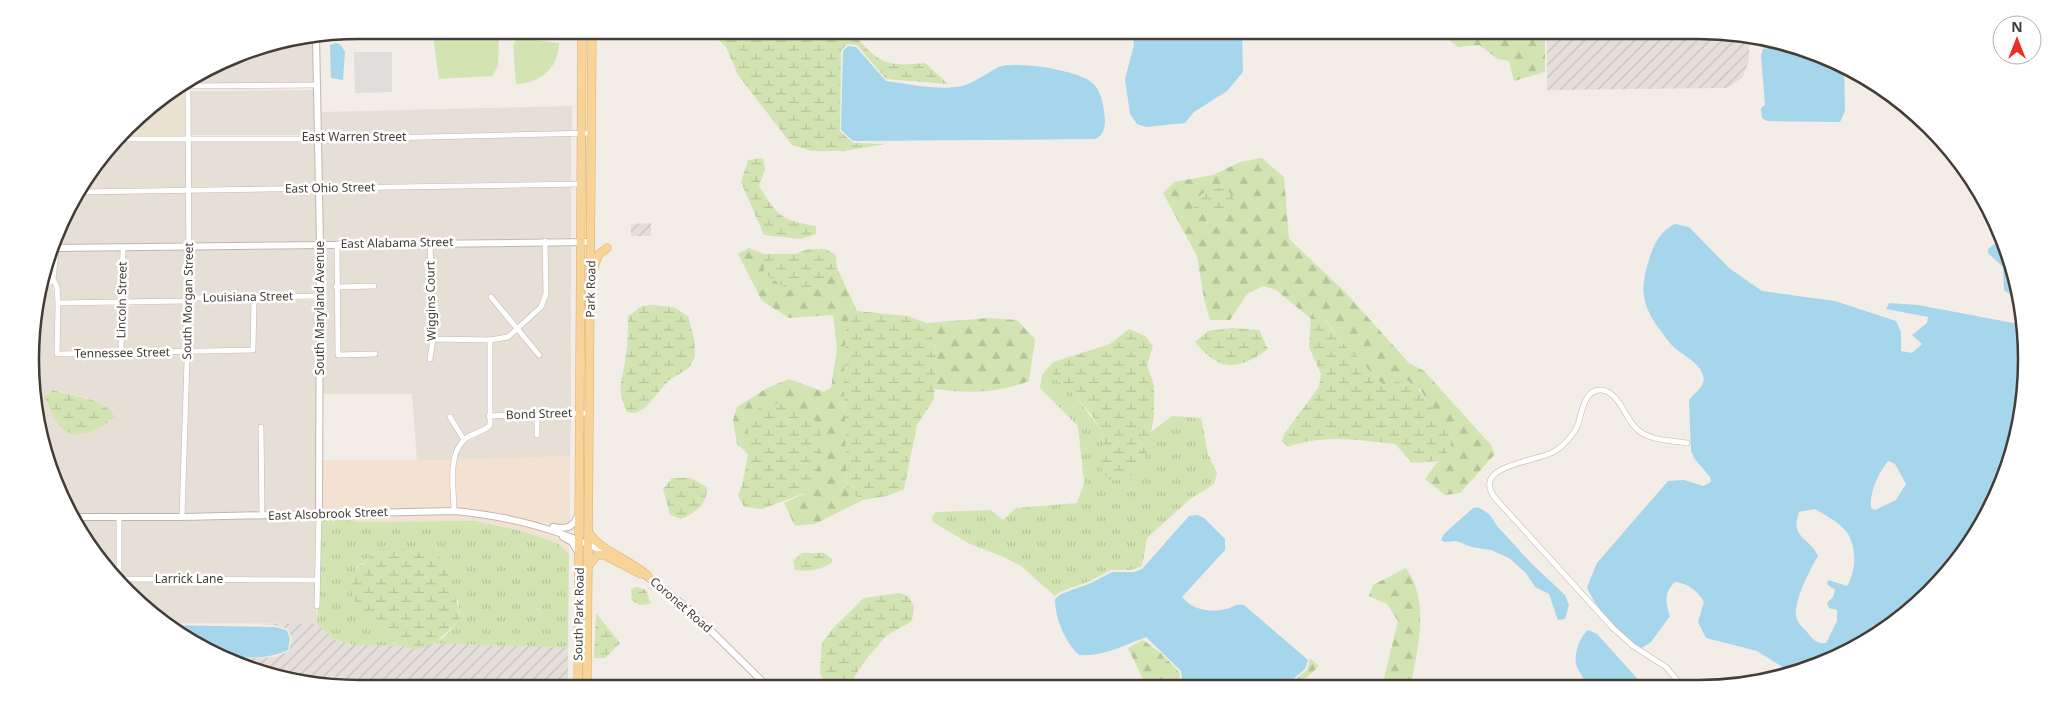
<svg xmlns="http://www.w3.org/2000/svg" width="2057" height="719" viewBox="0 0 2057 719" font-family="'Noto Sans',sans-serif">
	<defs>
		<pattern id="industrial-furrows" width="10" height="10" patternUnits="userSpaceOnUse" patternTransform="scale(1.25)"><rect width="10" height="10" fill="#e4dfdb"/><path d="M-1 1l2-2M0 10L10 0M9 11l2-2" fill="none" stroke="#c5c0bd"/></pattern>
		<pattern id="grass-tufts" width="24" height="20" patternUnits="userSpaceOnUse" patternTransform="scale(1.25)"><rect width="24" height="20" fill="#d2e4b1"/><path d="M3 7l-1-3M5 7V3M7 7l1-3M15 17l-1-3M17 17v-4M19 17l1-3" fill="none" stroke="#b6c499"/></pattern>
		<pattern id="forest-firs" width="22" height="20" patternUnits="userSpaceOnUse" patternTransform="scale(1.25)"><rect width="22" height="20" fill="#d2e4b1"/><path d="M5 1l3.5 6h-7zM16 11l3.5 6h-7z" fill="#b6c499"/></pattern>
		<pattern id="wetland-marsh" width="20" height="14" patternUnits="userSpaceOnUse" patternTransform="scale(1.25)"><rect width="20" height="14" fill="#d2e4b1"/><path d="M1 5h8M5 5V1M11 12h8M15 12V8" fill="none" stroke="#b6c499"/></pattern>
	</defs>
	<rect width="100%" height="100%" fill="#f2ede6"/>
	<!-- residential -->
	<g fill="#e6dfd5" fill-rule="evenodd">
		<path d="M 314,37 L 314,83 L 190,84 L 234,55 L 290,38 Z"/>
		<path d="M 315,90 L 316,135 L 191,135 L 190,91 Z"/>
		<path d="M 572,106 L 572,131 L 345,136 L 320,135 L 320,112 Z"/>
		<path d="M 571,136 L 571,181 L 321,185 L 320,140 Z"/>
		<path d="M 316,140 L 316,186 L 191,187 L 191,141 Z"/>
		<path d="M 186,141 L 187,187 L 79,189 L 98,159 L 114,142 Z"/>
		<path d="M 571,186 L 571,238 L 322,242 L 321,191 Z"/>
		<path d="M 316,191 L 317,242 L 192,244 L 191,192 Z"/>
		<path d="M 187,192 L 188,244 L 60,246 L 60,227 L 64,214 L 76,195 Z"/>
		<path d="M 543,243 L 543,293 L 539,305 L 518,325 L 491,294 L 488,297 L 515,328 L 507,334 L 490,337 L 435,337 L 432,245 Z"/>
		<path d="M 547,243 L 571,243 L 571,411 L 492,413 L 492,342 L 509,339 L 518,332 L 538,358 L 542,355 L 521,329 L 543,309 L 548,295 Z"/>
		<path d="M 428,245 L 430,339 L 428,361 L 432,362 L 435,342 L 488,343 L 488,424 L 483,429 L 465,436 L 451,413 L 447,416 L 462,439 L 452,452 L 451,460 L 417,461 L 412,394 L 322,394 L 322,247 L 334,247 L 336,357 L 377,356 L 377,352 L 340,352 L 338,290 L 376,288 L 376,283 L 338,284 L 339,247 Z"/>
		<path d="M 317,247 L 317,294 L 192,295 L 192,249 Z"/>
		<path d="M 121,250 L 121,301 L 60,300 L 55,278 L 58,251 Z"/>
		<path d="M 126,250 L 188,250 L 187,296 L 183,299 L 125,301 Z"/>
		<path d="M 53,251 L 51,278 L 42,288 Z"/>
		<path d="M 52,283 L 55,303 L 55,357 L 185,354 L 180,515 L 73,515 L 41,445 L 31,381 L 33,317 L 38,299 ZM 53,390 L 88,398 L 62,428 L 44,397 Z"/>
		<path d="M 252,300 L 251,348 L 190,349 L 191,301 Z"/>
		<path d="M 257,300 L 317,300 L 318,510 L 265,513 L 263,424 L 259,424 L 260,513 L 185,515 L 190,354 L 253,353 L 255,350 Z"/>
		<path d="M 186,303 L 185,349 L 123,350 L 125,306 Z"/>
		<path d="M 60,305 L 120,306 L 119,350 L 59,351 Z"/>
		<path d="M 571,416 L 570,456 L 456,460 L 456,455 L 466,442 L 486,433 L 492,426 L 492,418 L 535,417 L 536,438 L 540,437 L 539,417 Z"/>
		<path d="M 316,516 L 315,577 L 124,576 L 121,573 L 121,520 Z"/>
		<path d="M 79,520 L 117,520 L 117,575 L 122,581 L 315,582 L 317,624 L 164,623 L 126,592 L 86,543 L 80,530 Z"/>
	</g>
	<!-- commercial -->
	<g fill="#f3e2d2">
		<path d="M 570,456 L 570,525 L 563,526 L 456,509 L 456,460 Z"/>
		<path d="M 323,460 L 451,460 L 452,509 L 322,510 Z"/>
		<path d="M 454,514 L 489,518 L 533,527 L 569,543 L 569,554 L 557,543 L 522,531 L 475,521 L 360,522 L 321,516 Z"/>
	</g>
	<!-- industrial -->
	<g fill="url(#industrial-furrows)">
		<path d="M 1697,30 L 1749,37 L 1749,60 L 1743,77 L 1727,88 L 1547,90 L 1547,31 Z"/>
		<path d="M 651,223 L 651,236 L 631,236 L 631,224 Z"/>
		<path d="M 259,624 L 317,624 L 333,639 L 355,645 L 405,646 L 416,649 L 429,643 L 568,648 L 568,689 L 359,689 L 274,678 L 232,659 L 276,657 L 289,651 L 292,639 L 288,629 L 274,625 Z"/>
	</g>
	<!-- education -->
	<path fill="#eae1d1" d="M 183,86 L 188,86 L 188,138 L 116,139 L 142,112 Z"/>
	<!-- grass -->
	<g fill="url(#grass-tufts)">
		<path d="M 1053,362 L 1053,377 L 1070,390 L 1093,419 L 1102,432 L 1104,445 L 1128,478 L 1141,466 L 1151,432 L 1172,416 L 1201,418 L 1208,454 L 1217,473 L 1214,484 L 1190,499 L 1147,538 L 1142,566 L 1131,570 L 1111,570 L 1090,581 L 1060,592 L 1055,596 L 1021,566 L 1002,556 L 970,544 L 933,522 L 932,517 L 936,512 L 991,510 L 1003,520 L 1016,508 L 1077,503 L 1084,483 L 1078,426 L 1040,388 L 1042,375 Z"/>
		<path d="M 321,516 L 360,522 L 475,521 L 522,531 L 557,543 L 569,554 L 568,648 L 429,643 L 443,638 L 460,619 L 458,600 L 380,549 L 356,568 L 352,592 L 394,643 L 405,646 L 355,645 L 333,639 L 317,624 Z"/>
	</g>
	<!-- forest -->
	<g fill="url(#forest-firs)">
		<path d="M 1439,31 L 1545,31 L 1545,72 L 1514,81 L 1509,61 L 1498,59 L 1479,45 L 1458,47 Z"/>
		<path d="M 1262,158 L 1284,177 L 1289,239 L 1344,291 L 1409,363 L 1424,371 L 1491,445 L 1495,454 L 1460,493 L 1445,495 L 1425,479 L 1438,461 L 1451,448 L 1451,433 L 1438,418 L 1420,389 L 1385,387 L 1344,344 L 1325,319 L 1311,319 L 1276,290 L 1263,286 L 1247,294 L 1230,320 L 1210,320 L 1204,299 L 1197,256 L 1163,193 L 1174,182 L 1213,175 L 1240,162 Z"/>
		<path d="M 749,248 L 764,254 L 764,273 L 813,288 L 837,268 L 857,311 L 846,324 L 844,383 L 847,489 L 863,500 L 815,524 L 795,526 L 784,503 L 808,492 L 796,411 L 783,403 L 748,422 L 748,454 L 737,444 L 733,420 L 737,407 L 767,388 L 789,379 L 824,392 L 831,388 L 837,349 L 833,315 L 789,318 L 762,301 L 738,254 Z"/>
		<path d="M 988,318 L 1017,320 L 1035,339 L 1029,381 C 995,394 969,393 934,389 L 936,350 L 927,323 Z"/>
		<path d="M 1406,568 C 1430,602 1418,646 1411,685 L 1411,687 L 1382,687 L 1398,621 L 1387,604 L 1369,596 L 1373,585 Z"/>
		<path d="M 1143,640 L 1162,654 L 1174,687 L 1142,687 L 1143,679 L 1128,648 Z"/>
		<path d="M 1310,658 L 1319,666 L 1297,687 L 1287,687 L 1307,670 Z"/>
	</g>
	<!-- wetland -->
	<g fill="url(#wetland-marsh)">
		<path d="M 719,34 L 853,34 C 880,63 884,67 925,63 L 948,84 L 886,79 L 857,45 L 847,44 L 841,51 L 840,131 L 853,143 L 885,144 L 844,151 L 811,151 L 792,145 L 738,75 L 726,47 L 718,39 Z"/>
		<path d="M 763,158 L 765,169 L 759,186 C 778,216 780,220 816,226 L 816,234 L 801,239 L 764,235 L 741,182 L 748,160 Z"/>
		<path d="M 1209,188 L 1225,188 L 1233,196 L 1236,211 L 1214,214 L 1194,209 L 1196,199 Z"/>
		<path d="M 808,249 L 825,249 L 836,255 L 837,268 L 813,288 L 788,290 L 764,273 L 764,254 L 795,254 Z"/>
		<path d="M 653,305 L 673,307 L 688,316 L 694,338 L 695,356 L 690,367 L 668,381 L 645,408 L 635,413 L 627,412 C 615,385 623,381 626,355 C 628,343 628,329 628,316 L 642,306 Z"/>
		<path d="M 857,311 L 907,316 L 927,323 L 936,350 L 934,399 L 917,425 L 904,489 L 887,496 L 863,500 L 847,490 L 844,383 L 846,323 Z"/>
		<path d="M 1311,319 L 1324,319 L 1344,344 L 1385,387 L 1404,378 C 1427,393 1433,413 1451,433 L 1451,448 L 1438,461 L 1412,463 L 1395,444 C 1358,440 1323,434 1288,447 L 1282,441 L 1284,434 L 1319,387 L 1321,374 L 1309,347 Z"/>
		<path d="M 1232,328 L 1259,330 L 1268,349 C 1237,371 1220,372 1195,342 L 1208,331 Z"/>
		<path d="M 1129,329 L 1145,336 L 1153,346 L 1147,365 L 1154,385 L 1154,416 L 1148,449 L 1141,466 L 1128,478 L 1111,481 L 1102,471 L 1098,460 C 1101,452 1105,445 1103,437 C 1100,419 1067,387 1053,377 L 1053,362 L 1110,344 Z"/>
		<path d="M 53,390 C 73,397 104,397 115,417 C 101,427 77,444 62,428 C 54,420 49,406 44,397 Z"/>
		<path d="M 783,403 C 792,408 808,413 814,420 C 832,440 816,472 808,492 L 762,509 L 744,507 L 738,495 L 742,486 L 748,454 L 748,422 L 761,405 Z"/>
		<path d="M 672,478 L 691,478 L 707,487 C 707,505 696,512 681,519 L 670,515 L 663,489 Z"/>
		<path d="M 380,549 L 402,549 L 440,557 C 450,578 457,596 460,619 C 449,630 433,648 416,649 C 394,650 355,613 352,592 C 351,585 355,575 356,569 Z"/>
		<path d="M 802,553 L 824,553 L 833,560 C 826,570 807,572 795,570 L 793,561 Z"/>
		<path d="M 637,587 L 646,590 L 651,604 L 639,605 L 632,600 L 631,589 Z"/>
		<path d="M 899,593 L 908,596 L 914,606 L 912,621 L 886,636 L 864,662 L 847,688 L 828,688 L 820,673 L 822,643 L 833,628 L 864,598 Z"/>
		<path d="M 596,613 L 620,643 L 605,658 L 594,658 Z"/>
		<path d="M 1162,654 L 1179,672 L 1181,687 L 1174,687 Z"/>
	</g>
	<!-- pitch -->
	<g fill="#d2e4b1">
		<path d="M 499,35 L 498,66 L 492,76 L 439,79 L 433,36 Z"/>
		<path d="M 518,38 L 559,43 C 558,68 541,83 516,84 L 513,44 Z"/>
	</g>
	<!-- parking -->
	<path fill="#e0dedb" d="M 354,52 L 392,52 L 392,92 L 355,93 Z"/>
	<!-- water -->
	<g fill="#a6d6eb" fill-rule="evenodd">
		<path d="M 1242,32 L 1243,72 L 1227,91 L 1194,112 L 1185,123 L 1146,127 L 1137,124 L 1130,114 L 1125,79 L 1134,45 L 1132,33 Z"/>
		<path d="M 336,43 L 341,45 L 345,52 L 343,80 L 331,78 L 330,45 Z"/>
		<path d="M 1791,44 L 1844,64 L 1845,111 L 1840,122 L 1767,121 L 1762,118 L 1761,108 L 1765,105 L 1761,56 L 1763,49 Z"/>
		<path d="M 848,46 L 856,47 L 886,81 C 910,84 938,91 962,86 C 975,83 987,72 999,67 C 1015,60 1079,71 1091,82 C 1099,88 1101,96 1103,105 C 1105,118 1108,132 1096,139 L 853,141 L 841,130 L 843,51 Z"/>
		<path d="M 1675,224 L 1689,227 L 1729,268 L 1762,291 L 1835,301 L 1896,321 L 1901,332 L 1901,351 L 1912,353 L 1922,344 L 1912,335 L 1927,323 L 1928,317 L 1886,309 L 1889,303 L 1918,305 L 2024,325 L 2026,381 L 2016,444 L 1983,524 L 1915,607 L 1843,655 L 1789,671 L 1757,651 L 1706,638 L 1698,622 L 1704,602 C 1698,591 1687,583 1675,582 C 1664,592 1665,603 1670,616 L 1651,642 L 1642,648 C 1624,641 1593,605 1587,587 L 1597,563 L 1668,481 L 1684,480 L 1703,486 L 1711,482 L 1710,477 L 1694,458 L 1691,451 L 1689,401 C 1693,392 1707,387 1703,375 C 1699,363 1685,356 1676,349 C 1670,344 1665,337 1661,331 C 1642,307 1639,289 1649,260 C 1653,245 1661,230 1675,224 ZM 1888,461 L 1895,464 L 1906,484 L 1896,500 L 1875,510 L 1871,508 C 1869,493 1879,472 1888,461 ZM 1815,509 C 1825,515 1837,521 1845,530 C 1857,544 1857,570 1847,586 L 1828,580 L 1827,584 L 1835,590 L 1833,597 L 1827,603 L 1829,608 L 1837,610 L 1837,621 L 1826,643 C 1817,644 1813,640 1807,632 C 1804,629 1799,624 1797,620 C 1791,606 1810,569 1818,556 C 1809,536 1790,539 1799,512 Z"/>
		<path d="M 2002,238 L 2009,253 L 2021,303 L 2004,290 L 2003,267 L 1988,253 L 1988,249 Z"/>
		<path d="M 1478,507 L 1489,514 L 1498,527 L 1532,564 L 1565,595 L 1569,605 L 1565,619 L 1558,620 L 1549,594 L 1535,587 L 1526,573 L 1509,558 L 1491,550 L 1472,547 L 1456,541 L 1445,542 L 1441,540 L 1444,534 L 1473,508 Z"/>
		<path d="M 1198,515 L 1204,518 L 1225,539 L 1225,550 L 1182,597 C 1193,610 1210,613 1226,609 C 1234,607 1235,603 1244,605 L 1308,660 L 1305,669 L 1284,687 L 1183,687 L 1181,671 L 1146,637 C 1125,645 1102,657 1079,655 C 1065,642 1055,618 1055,599 L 1061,594 L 1091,583 L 1112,572 L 1134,572 L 1142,569 L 1189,516 Z"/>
		<path d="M 167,625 L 275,627 L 287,630 L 290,639 L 288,650 C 250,668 198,651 167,625 Z"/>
		<path d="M 1588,630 L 1597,634 L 1644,686 L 1586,686 C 1585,678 1578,672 1576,664 C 1574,653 1580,637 1588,630 Z"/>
	</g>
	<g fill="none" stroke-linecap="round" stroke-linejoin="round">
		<defs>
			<g id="minor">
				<path d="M 183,86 L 317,85"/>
				<path d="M 116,139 L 345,139 L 592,133"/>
				<path d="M 78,192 L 582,184"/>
				<path d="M 58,234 L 53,279 L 57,287 L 58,303 L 57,354 L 253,350 L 254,297"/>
				<path d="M 337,244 L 338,355 L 375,354"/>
				<path d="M 336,287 L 374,286"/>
				<path d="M 40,293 L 53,279"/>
				<path d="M 491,297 L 539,355"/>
				<path d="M 58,303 L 184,301 L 189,298 L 320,296"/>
				<path d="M 433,339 L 490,340 L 508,337 L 518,328 L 541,307 L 546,294 L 545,241"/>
				<path d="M 121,352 L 123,248"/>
				<path d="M 430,359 L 433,339 L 430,243"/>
				<path d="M 537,414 L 537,435"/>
				<path d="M 489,416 L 589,413"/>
				<path d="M 450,417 L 464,440"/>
				<path d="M 261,427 L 262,515"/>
				<path d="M 454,511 C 454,490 447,456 464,440 C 471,433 483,433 490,425 L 490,340"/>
				<path d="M 119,517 L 119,573 L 123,579 L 317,580"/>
				<path d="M 182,517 L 189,298 L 188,84"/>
				<path d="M 317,606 L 319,513"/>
				<path d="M 1682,686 L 1666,667 L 1633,646 L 1613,628 L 1495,498 C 1470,464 1539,462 1555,451 C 1563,446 1571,437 1576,429 C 1582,418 1582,389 1601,390 C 1620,391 1625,421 1639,431 C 1653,441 1670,440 1687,443"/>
			</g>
			<g id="tertiary">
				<path d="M 316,36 L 320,244 L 319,513"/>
				<path d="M 54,248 L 591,242"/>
				<path d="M 74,517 L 182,517 L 454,511 C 508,516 560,529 608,554"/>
				<path d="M 553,527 C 565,529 573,529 578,515"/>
				<path d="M 563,537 L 572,542 L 578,552"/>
				<path d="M 645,575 L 691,611 L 769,688"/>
			</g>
			<g id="primary">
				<path d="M 594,267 L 598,255 L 607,248"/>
				<path d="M 589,533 C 598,549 632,561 648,576"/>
				<path d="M 589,565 L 597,555 L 604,555 L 641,574"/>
				<path d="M 578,689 L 582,35"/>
				<path d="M 587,689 L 592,35"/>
			</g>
		</defs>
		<!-- minor casing -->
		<use href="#minor" stroke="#c0b7ac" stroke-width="6"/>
		<!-- tertiary casing -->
		<use href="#tertiary" stroke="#c0b7ac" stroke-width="8"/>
		<!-- primary casing -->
		<use href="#primary" stroke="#dcaf6a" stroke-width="9"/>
		<!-- minor -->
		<use href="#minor" stroke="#fff" stroke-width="5"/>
		<!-- tertiary -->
		<use href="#tertiary" stroke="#fff" stroke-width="6"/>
		<!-- primary -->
		<use href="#primary" stroke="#f8d499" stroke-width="8"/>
	</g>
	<g text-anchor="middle" stroke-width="5" stroke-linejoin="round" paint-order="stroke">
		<!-- street labels -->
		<g font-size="12" fill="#443d36" stroke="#fff">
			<text x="354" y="141">East Warren Street</text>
			<text transform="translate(330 188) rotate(-1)" y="4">East Ohio Street</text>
			<text transform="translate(397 243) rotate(-1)" y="4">East Alabama Street</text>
			<text transform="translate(591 289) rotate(-89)" y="4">Park Road</text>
			<text transform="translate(248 297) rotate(-1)" y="4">Louisiana Street</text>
			<text transform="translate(122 300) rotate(-89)" y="4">Lincoln Street</text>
			<text transform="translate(188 301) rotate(-89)" y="4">South Morgan Street</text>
			<text transform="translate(431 301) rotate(-91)" y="4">Wiggins Court</text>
			<text transform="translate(320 308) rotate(-90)" y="4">South Maryland Avenue</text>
			<text transform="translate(122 353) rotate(-1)" y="4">Tennessee Street</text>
			<text transform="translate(539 414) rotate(-2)" y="4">Bond Street</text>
			<text transform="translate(328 514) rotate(-2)" y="4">East Alsobrook Street</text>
			<text x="189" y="583">Larrick Lane</text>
			<text transform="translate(681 605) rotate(41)" y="4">Coronet Road</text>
			<text transform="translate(579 614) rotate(-89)" y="4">South Park Road</text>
		</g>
	</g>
	<!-- crop -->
	<path d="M0 0H2057V719H0ZM359 39H1698A320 320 0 0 1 2018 359V360A320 320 0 0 1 1698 680H359A320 320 0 0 1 39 360V359A320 320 0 0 1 359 39Z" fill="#fff" fill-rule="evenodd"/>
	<path fill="none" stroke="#443d36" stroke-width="2.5" d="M359 39H1698A320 320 0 0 1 2018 359V360A320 320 0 0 1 1698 680H359A320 320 0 0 1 39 360V359A320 320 0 0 1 359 39Z"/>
	<!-- north arrow -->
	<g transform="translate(2017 40)"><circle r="24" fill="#ffffff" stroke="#b4b1af"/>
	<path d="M0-4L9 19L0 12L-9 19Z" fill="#ed2e23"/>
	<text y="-8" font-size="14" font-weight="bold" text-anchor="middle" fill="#443d36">N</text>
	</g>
</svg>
